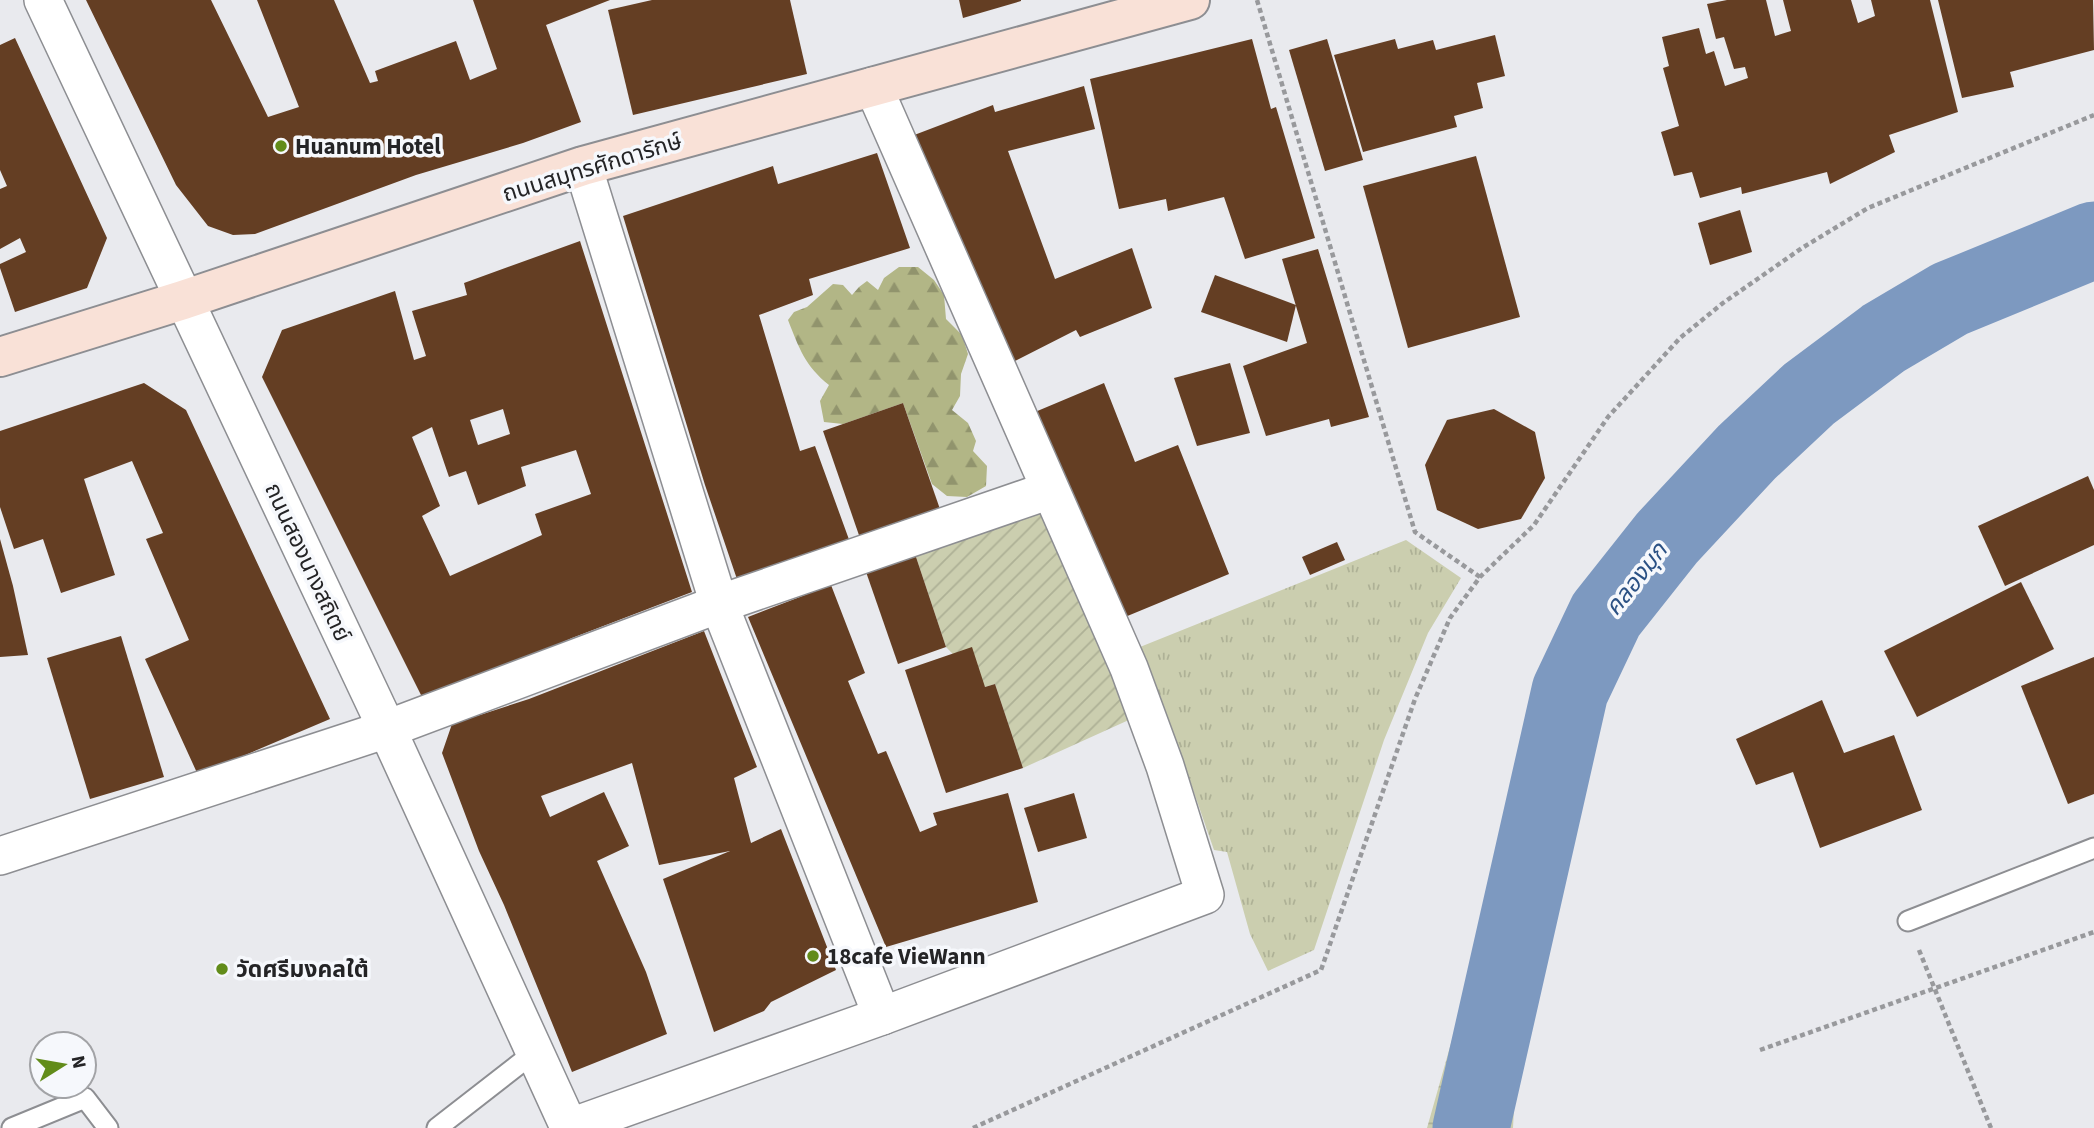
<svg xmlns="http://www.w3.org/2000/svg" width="2094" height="1128" viewBox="0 0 2094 1128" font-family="'Source Sans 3','Noto Sans Thai',sans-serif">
	<defs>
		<pattern id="grass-tufts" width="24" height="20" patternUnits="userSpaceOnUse" patternTransform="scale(1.75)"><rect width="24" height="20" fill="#cbceaf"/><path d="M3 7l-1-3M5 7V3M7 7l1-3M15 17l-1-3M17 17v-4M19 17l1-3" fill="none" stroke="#aeb196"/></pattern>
		<pattern id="forest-firs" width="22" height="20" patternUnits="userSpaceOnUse" patternTransform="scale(1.75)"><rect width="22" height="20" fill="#b2b686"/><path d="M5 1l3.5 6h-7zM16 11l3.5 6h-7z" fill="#91946d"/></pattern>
		<pattern id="wetland-marsh" width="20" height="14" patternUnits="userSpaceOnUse" patternTransform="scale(1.75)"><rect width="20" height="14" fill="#cbceaf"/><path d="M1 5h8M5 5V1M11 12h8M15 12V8" fill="none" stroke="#aeb196"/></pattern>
		<pattern id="garden-furrows" width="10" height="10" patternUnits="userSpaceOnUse" patternTransform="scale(1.75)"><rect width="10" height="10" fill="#cbceaf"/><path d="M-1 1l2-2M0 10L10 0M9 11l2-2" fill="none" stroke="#aeb196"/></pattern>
	</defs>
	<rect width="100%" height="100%" fill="#e9eaee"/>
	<!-- grass -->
	<path fill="url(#grass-tufts)" d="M 1406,540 L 1461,578 L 1428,633 L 1384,740 L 1314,950 L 1268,971 L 1250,934 L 1227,852 L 1214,850 L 1181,755 L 1140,647 Z"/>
	<!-- forest -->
	<path fill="url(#forest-firs)" d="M 899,267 L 918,267 L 934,280 L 944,295 L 946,319 L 962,335 L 968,354 L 961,374 L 960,396 L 952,410 L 968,423 L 976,441 L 973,451 L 987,466 L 986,486 L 967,497 L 947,496 L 932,484 L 903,403 L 843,424 L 824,422 L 820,401 L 829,385 C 805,366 799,348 788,320 L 794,312 L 807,307 L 833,284 L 843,285 L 852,295 L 859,287 L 867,281 L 878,290 L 884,278 Z"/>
	<!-- wetland -->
	<path fill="url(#wetland-marsh)" d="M 2094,204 L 2094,275 L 1961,326 L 1896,365 L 1817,427 L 1687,559 L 1632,635 L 1603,698 L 1518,1029 L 1513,1128 L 1427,1128 L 1459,1015 L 1549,668 L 1579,606 L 1636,524 L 1765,387 L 1874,304 L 1951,262 Z"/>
	<!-- garden -->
	<path fill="url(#garden-furrows)" d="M 1043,509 L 1131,719 L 1023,768 L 995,684 L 985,687 L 946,647 L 914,551 Z"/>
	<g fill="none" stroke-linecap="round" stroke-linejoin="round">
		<!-- river -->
		<path stroke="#7d99c0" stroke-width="77" d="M 1471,1128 L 1570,691 L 1606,615 L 1667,538 L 1747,452 L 1809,394 L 1884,338 L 1950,299 L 2094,240"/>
	</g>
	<!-- building -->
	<g fill="#643e23" fill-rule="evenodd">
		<path d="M 86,0 L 211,0 L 268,117 L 299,107 L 257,0 L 334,0 L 370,83 L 378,81 L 375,71 L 456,41 L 470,80 L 497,69 L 473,0 L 610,0 L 546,25 L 581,122 L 523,143 L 416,175 L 255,234 L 233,235 L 208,226 L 176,185 Z"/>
		<path d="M 652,0 L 790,0 L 807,74 L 633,115 L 608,10 Z"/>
		<path d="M 959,0 L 1021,0 L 1021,1 L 963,18 Z"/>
		<path d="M 1727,0 L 1766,0 L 1775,36 L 1791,31 L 1783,0 L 1851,0 L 1858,23 L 1875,16 L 1871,0 L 1930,0 L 1958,112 L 1889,135 L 1895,152 L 1830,184 L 1827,172 L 1742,194 L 1741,187 L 1700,198 L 1692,172 L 1674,176 L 1661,132 L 1679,126 L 1663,68 L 1669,66 L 1662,37 L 1699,28 L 1706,54 L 1714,51 L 1725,86 L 1748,78 L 1745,67 L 1734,69 L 1724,37 L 1716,39 L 1707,4 Z"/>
		<path d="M 1938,0 L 2093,0 L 2094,50 L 2010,72 L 2014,87 L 1962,98 Z"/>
		<path d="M 1495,35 L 1505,76 L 1477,83 L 1483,108 L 1454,116 L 1457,127 L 1363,152 L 1334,55 L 1395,39 L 1398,49 L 1433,40 L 1436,50 Z"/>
		<path d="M 15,38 L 107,238 L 87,288 L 15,312 L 0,268 L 0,264 L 26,252 L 20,238 L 0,249 L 0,189 L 7,186 L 0,170 L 0,45 Z"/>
		<path d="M 1252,39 L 1271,109 L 1276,107 L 1315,238 L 1245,259 L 1224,197 L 1168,211 L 1166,199 L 1119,209 L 1090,79 Z"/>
		<path d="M 1327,39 L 1363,160 L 1325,171 L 1289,50 Z"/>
		<path d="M 1084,86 L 1095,129 L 1008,151 L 1055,279 L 1132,248 L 1152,308 L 1080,337 L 1076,330 L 1007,365 L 909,137 L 993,105 L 995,112 Z"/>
		<path d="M 877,153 L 910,248 L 809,279 L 813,295 L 759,315 L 800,451 L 815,446 L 851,545 L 739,585 L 705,485 L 623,216 L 773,166 L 778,184 Z"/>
		<path d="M 1476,156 L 1520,317 L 1408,348 L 1363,186 Z"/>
		<path d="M 1740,210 L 1752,252 L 1710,265 L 1698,223 Z"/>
		<path d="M 580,241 L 692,592 L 572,638 L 425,703 L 262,377 L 282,330 L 395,291 L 414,360 L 426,356 L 412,311 L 467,295 L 464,283 ZM 503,409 L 510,434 L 478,445 L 470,420 ZM 432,427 L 449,477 L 466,471 L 478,505 L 526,486 L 521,467 L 576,450 L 591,494 L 535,514 L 542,535 L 450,576 L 422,516 L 440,506 L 412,437 Z"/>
		<path d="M 1318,249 L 1369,417 L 1331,427 L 1329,419 L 1266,436 L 1243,366 L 1307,343 L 1282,259 Z"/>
		<path d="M 1215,275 L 1296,305 L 1287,342 L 1201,312 Z"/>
		<path d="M 1230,363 L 1250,433 L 1197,446 L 1174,378 Z"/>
		<path d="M 144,383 L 186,410 L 330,719 L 198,775 L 145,659 L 189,640 L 146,539 L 163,533 L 132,461 L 84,479 L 115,575 L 61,593 L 43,539 L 14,549 L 0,507 L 0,431 Z"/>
		<path d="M 1104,383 L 1135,462 L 1178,445 L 1229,574 L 1125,617 L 1070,487 L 1035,412 Z"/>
		<path d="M 903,403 L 941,512 L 861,541 L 823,431 Z"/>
		<path d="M 1494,409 L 1535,432 L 1545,478 L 1521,519 L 1478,529 L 1437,510 L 1425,465 L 1447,420 Z"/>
		<path d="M 2088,476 L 2094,490 L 2094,545 L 2005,586 L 1978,526 Z"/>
		<path d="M 0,539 L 13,586 L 28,655 L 0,657 Z"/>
		<path d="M 1337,542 L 1345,560 L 1310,575 L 1302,557 Z"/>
		<path d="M 914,551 L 946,647 L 898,664 L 865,569 Z"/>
		<path d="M 2021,582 L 2054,649 L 1917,717 L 1884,651 Z"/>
		<path d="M 831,585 L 865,673 L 848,681 L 878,754 L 886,751 L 920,832 L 937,825 L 933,813 L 1008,793 L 1038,902 L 886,947 L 748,617 Z"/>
		<path d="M 704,631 L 757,767 L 734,778 L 751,843 L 781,829 L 836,970 L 771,1002 L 764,1011 L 714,1032 L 663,879 L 730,851 L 659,865 L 632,763 L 541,796 L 550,817 L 604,792 L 629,846 L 597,861 L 646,972 L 667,1034 L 572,1072 L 504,905 L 479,851 L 442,753 L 452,724 L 529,699 Z"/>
		<path d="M 121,636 L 164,777 L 90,799 L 47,658 Z"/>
		<path d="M 972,647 L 985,687 L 995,684 L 1023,768 L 946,793 L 905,670 Z"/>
		<path d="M 2094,657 L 2094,794 L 2068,804 L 2021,686 Z"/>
		<path d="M 1822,700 L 1844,753 L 1894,735 L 1922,810 L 1820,848 L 1793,772 L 1756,785 L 1736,739 Z"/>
		<path d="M 1074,793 L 1087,838 L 1038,852 L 1024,808 Z"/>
	</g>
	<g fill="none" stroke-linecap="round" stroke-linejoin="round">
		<defs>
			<g id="lane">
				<path d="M 1908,921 L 2094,848"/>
				<path d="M 12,1128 L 85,1098 L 108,1128"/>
				<path d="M 437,1128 L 536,1051"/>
			</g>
			<g id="street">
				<path d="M 43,0 L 387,729 L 569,1127"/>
				<path d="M 583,166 L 719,604 L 882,1016"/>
				<path d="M 0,856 L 387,729 L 719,604 L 1050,490"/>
				<path d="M 568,1128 L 882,1016 L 1205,895 L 1165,766 L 1129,668 L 873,86"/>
			</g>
			<path id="secondary" d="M 0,357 L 183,300 L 583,166 L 1190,0"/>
		</defs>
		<!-- lane casing -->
		<use href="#lane" stroke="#8d8e92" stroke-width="23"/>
		<!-- street casing -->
		<use href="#street" stroke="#8d8e92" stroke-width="40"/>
		<!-- secondary casing -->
		<use href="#secondary" stroke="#8d8e92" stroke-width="42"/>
		<!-- path -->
		<g stroke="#98999c" stroke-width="4.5" stroke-dasharray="5 3.5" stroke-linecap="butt">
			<path d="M 1257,0 L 1415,532 L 1480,577"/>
			<path d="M 1919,950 L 1991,1128"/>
			<path d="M 1760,1050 L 2094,932"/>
			<path d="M 973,1128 L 1321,970 L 1415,699 L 1450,618 L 1480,577 L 1534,525 L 1608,417 L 1680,338 L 1723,303 L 1802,248 L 1868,208 L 2094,115"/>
		</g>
		<!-- lane -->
		<use href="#lane" stroke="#fff" stroke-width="19"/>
		<!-- street -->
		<use href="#street" stroke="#fff" stroke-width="37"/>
		<!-- secondary -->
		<use href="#secondary" stroke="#f9e1d7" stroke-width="38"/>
	</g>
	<!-- markers -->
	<g fill="#628c1a" stroke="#f6f8fc" stroke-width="2.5">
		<circle cx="281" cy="146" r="7"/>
		<circle cx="813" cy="956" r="7"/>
		<circle cx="222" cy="969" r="7"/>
	</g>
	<g text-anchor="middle" stroke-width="7" stroke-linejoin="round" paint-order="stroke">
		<!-- poi labels -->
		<g font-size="23" font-weight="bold" fill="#242426" stroke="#f6f8fc" text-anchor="start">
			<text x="295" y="154">Huanum Hotel</text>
			<text x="827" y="964">18cafe VieWann</text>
			<text x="236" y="977">วัดศรีมงคลใต้</text>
		</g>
		<!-- street labels -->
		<g font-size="23" fill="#242426" stroke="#f6f8fc">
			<text transform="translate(592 167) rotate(-17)" y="8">ถนนสมุทรศักดารักษ์</text>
			<text transform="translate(308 562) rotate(65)" y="8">ถนนสองนางสถิตย์</text>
		</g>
		<!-- water labels -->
		<g font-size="24" font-style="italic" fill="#2b5184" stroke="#f6f8fc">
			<text transform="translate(1636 579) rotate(-52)" y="8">คลองมุก</text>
		</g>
	</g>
	<!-- north arrow -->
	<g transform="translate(63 1065) rotate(79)"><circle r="33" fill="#f6f8fc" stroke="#a2a3a6" stroke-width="2"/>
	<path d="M0-5L12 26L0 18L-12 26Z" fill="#628c1a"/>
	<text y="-10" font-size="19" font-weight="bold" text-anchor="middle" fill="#242426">N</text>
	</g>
</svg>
